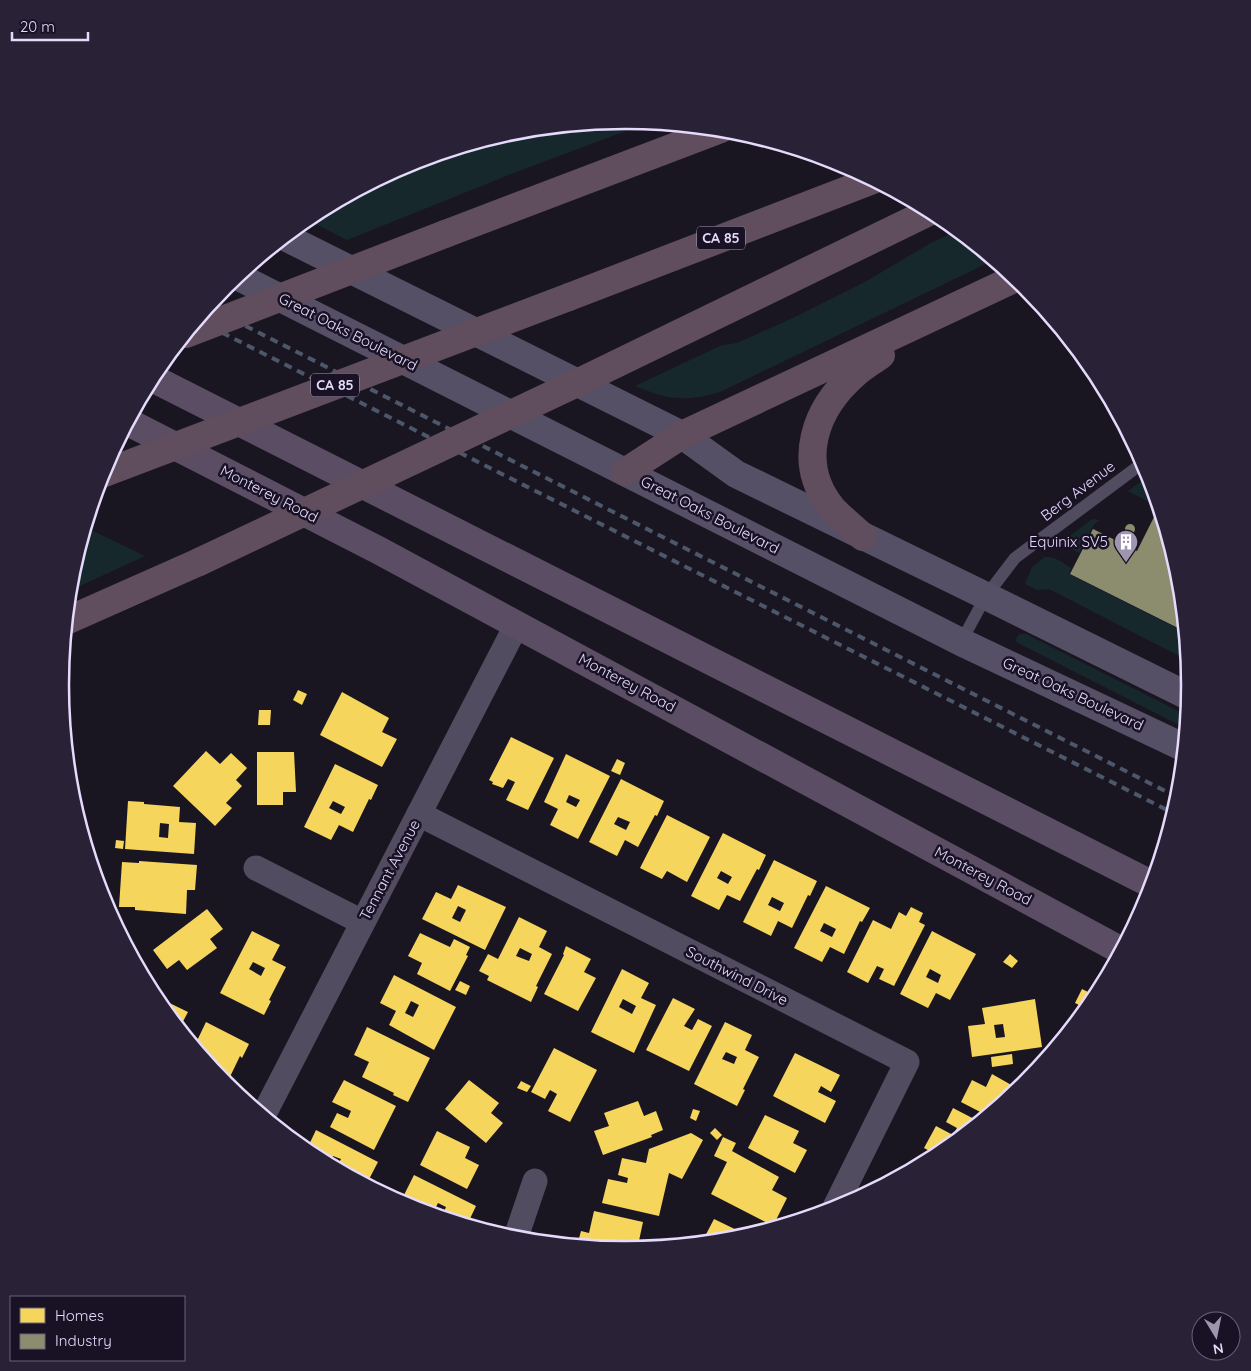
<svg xmlns="http://www.w3.org/2000/svg" width="1251" height="1371" viewBox="0 0 1251 1371" font-family="Quicksand,sans-serif">
	<rect width="100%" height="100%" fill="#1a1621"/>
	<!-- green -->
	<g fill="#17282d">
		<path d="M 626,120 L 650,122 L 511,174 L 347,240 L 306,219 L 312,215 L 409,163 L 515,131 Z"/>
		<path d="M 958,230 L 994,260 L 720,392 C 686,402 668,400 635,386 L 722,345 L 737,343 L 795,317 L 865,282 L 929,244 Z"/>
		<path d="M 1150,475 L 1159,507 L 1128,491 Z"/>
		<path d="M 1092,519 L 1100,520 L 1094,524 L 1079,553 L 1066,546 L 1064,544 L 1066,539 Z"/>
		<path d="M 87,528 L 145,556 L 69,591 L 71,575 L 85,529 Z"/>
		<path d="M 1045,557 C 1055,556 1063,563 1071,568 L 1069,574 L 1186,633 L 1189,661 L 1049,589 L 1037,590 L 1025,584 L 1032,567 Z"/>
		<path d="M 1021,634 L 1026,634 L 1188,716 L 1187,729 L 1018,643 L 1016,641 L 1017,636 Z"/>
	</g>
	<!-- homes -->
	<g fill="#f6d55c" fill-rule="evenodd">
		<path d="M 298,690 L 307,694 L 302,705 L 293,700 Z"/>
		<path d="M 342,692 L 389,718 L 382,732 L 397,739 L 382,767 L 320,735 Z"/>
		<path d="M 259,710 L 271,710 L 270,725 L 258,725 Z"/>
		<path d="M 511,737 L 554,758 L 528,810 L 506,800 L 515,782 L 508,779 L 503,788 L 492,784 L 493,782 L 489,780 Z"/>
		<path d="M 206,751 L 220,764 L 231,753 L 247,768 L 236,780 L 242,786 L 226,803 L 232,808 L 215,826 L 173,786 Z"/>
		<path d="M 257,752 L 294,752 L 296,792 L 283,792 L 283,805 L 257,805 Z"/>
		<path d="M 566,754 L 610,776 L 578,839 L 550,825 L 558,809 L 544,802 ZM 569,795 L 580,800 L 576,807 L 566,802 Z"/>
		<path d="M 617,759 L 625,763 L 620,775 L 611,771 Z"/>
		<path d="M 335,764 L 378,785 L 371,800 L 369,799 L 353,832 L 339,825 L 331,840 L 304,827 ZM 333,801 L 345,807 L 341,814 L 329,808 Z"/>
		<path d="M 621,779 L 664,801 L 657,816 L 655,815 L 638,847 L 625,840 L 617,856 L 589,842 ZM 618,817 L 630,822 L 626,830 L 614,824 Z"/>
		<path d="M 128,801 L 144,802 L 144,804 L 180,807 L 179,822 L 196,823 L 194,854 L 125,849 ZM 160,823 L 169,824 L 168,838 L 159,837 Z"/>
		<path d="M 667,815 L 710,837 L 687,882 L 667,871 L 662,879 L 640,868 Z"/>
		<path d="M 723,833 L 766,855 L 759,870 L 757,869 L 740,901 L 727,895 L 719,910 L 691,896 ZM 721,871 L 732,877 L 728,884 L 717,878 Z"/>
		<path d="M 116,840 L 124,841 L 123,849 L 115,848 Z"/>
		<path d="M 774,860 L 817,881 L 810,896 L 808,895 L 792,928 L 778,921 L 771,936 L 743,922 ZM 772,897 L 784,903 L 780,911 L 768,905 Z"/>
		<path d="M 139,861 L 197,865 L 195,890 L 187,890 L 186,914 L 135,910 L 135,907 L 119,907 L 122,862 L 139,863 Z"/>
		<path d="M 97,875 L 103,883 L 98,887 L 95,876 Z"/>
		<path d="M 458,885 L 506,907 L 485,950 L 422,919 L 436,892 L 451,899 ZM 458,906 L 466,910 L 460,922 L 452,918 Z"/>
		<path d="M 826,886 L 870,908 L 862,922 L 860,921 L 844,954 L 830,947 L 822,962 L 794,948 ZM 824,923 L 836,929 L 832,937 L 820,931 Z"/>
		<path d="M 911,907 L 923,913 L 919,922 L 925,925 L 894,986 L 879,979 L 884,969 L 877,966 L 868,983 L 847,972 L 873,920 L 891,929 L 899,912 L 906,916 Z"/>
		<path d="M 207,909 L 223,929 L 210,939 L 217,948 L 187,970 L 179,960 L 167,969 L 153,950 Z"/>
		<path d="M 519,917 L 547,931 L 539,947 L 552,954 L 536,986 L 538,987 L 531,1002 L 487,980 L 489,976 L 479,971 L 488,954 L 498,959 ZM 520,948 L 532,954 L 529,961 L 516,956 Z"/>
		<path d="M 252,931 L 280,945 L 272,960 L 286,967 L 269,1000 L 271,1001 L 264,1015 L 220,993 ZM 253,962 L 265,968 L 261,976 L 249,969 Z"/>
		<path d="M 932,931 L 976,954 L 950,1000 L 936,993 L 928,1008 L 900,994 ZM 930,969 L 941,975 L 938,983 L 926,977 Z"/>
		<path d="M 420,933 L 450,947 L 454,939 L 470,947 L 466,955 L 468,956 L 450,991 L 417,974 L 422,963 L 408,956 Z"/>
		<path d="M 566,946 L 591,959 L 584,972 L 596,978 L 578,1011 L 544,994 L 564,955 L 563,954 Z"/>
		<path d="M 1010,954 L 1018,961 L 1012,968 L 1003,962 Z"/>
		<path d="M 622,969 L 649,983 L 641,998 L 656,1005 L 634,1053 L 591,1032 ZM 623,999 L 636,1006 L 632,1014 L 619,1007 Z"/>
		<path d="M 394,975 L 456,1007 L 434,1050 L 389,1025 L 396,1011 L 380,1003 ZM 411,1001 L 419,1005 L 413,1017 L 405,1013 Z"/>
		<path d="M 460,981 L 470,986 L 466,995 L 455,990 Z"/>
		<path d="M 1082,989 L 1094,995 L 1087,1009 L 1075,1003 Z"/>
		<path d="M 157,997 L 188,1012 L 179,1029 L 156,1000 Z"/>
		<path d="M 673,998 L 695,1009 L 684,1026 L 692,1030 L 698,1019 L 712,1026 L 689,1071 L 646,1050 Z"/>
		<path d="M 1035,999 L 1042,1047 L 972,1057 L 968,1026 L 985,1024 L 982,1008 ZM 1003,1024 L 1005,1037 L 996,1038 L 994,1025 Z"/>
		<path d="M 206,1022 L 249,1044 L 242,1058 L 240,1056 L 226,1085 L 213,1070 L 216,1064 L 204,1059 L 194,1047 Z"/>
		<path d="M 725,1022 L 752,1035 L 745,1050 L 759,1057 L 743,1089 L 745,1090 L 737,1106 L 694,1084 ZM 726,1052 L 737,1057 L 734,1064 L 722,1059 Z"/>
		<path d="M 367,1027 L 430,1058 L 408,1102 L 393,1095 L 394,1093 L 362,1077 L 369,1062 L 354,1055 Z"/>
		<path d="M 554,1048 L 597,1070 L 570,1122 L 548,1111 L 557,1094 L 550,1090 L 545,1099 L 531,1092 Z"/>
		<path d="M 795,1053 L 840,1075 L 831,1092 L 821,1086 L 818,1092 L 836,1101 L 825,1123 L 773,1096 Z"/>
		<path d="M 1012,1054 L 1013,1064 L 992,1067 L 991,1057 Z"/>
		<path d="M 992,1074 L 1020,1090 L 988,1116 L 961,1102 L 972,1080 L 986,1087 Z"/>
		<path d="M 344,1080 L 396,1106 L 374,1150 L 330,1127 L 337,1113 L 348,1118 L 351,1111 L 332,1102 Z"/>
		<path d="M 469,1080 L 499,1103 L 491,1113 L 503,1123 L 486,1143 L 445,1109 Z"/>
		<path d="M 521,1081 L 531,1086 L 527,1092 L 517,1088 Z"/>
		<path d="M 638,1101 L 644,1116 L 656,1111 L 663,1130 L 651,1135 L 652,1137 L 603,1155 L 594,1131 L 609,1126 L 604,1113 Z"/>
		<path d="M 953,1108 L 980,1122 L 939,1156 L 924,1148 L 936,1126 L 953,1135 L 957,1128 L 946,1122 Z"/>
		<path d="M 693,1109 L 700,1111 L 696,1121 L 690,1118 Z"/>
		<path d="M 765,1115 L 799,1131 L 793,1143 L 807,1150 L 795,1173 L 748,1148 Z"/>
		<path d="M 715,1128 L 722,1135 L 717,1140 L 710,1133 Z"/>
		<path d="M 316,1130 L 378,1162 L 366,1185 L 336,1169 L 341,1159 L 333,1156 L 328,1165 L 306,1151 Z"/>
		<path d="M 437,1131 L 470,1147 L 465,1158 L 479,1165 L 467,1189 L 420,1165 Z"/>
		<path d="M 691,1133 L 703,1140 L 682,1179 L 669,1173 L 659,1216 L 602,1203 L 608,1179 L 627,1183 L 628,1178 L 618,1175 L 622,1158 L 646,1163 L 649,1149 Z"/>
		<path d="M 723,1137 L 736,1143 L 732,1151 L 779,1177 L 772,1190 L 787,1198 L 773,1226 L 711,1194 L 727,1162 L 714,1156 Z"/>
		<path d="M 414,1175 L 476,1206 L 467,1225 L 441,1218 L 446,1207 L 438,1203 L 432,1215 L 409,1208 L 400,1203 Z"/>
		<path d="M 594,1211 L 643,1222 L 637,1250 L 625,1251 L 577,1246 L 581,1231 L 589,1233 Z"/>
		<path d="M 714,1219 L 747,1235 L 745,1237 L 736,1240 L 701,1244 Z"/>
	</g>
	<!-- industry -->
	<g fill="#8c8c6e">
		<path d="M 1159,507 L 1180,575 L 1186,632 L 1070,574 L 1093,529 L 1137,551 Z"/>
		<circle cx="1130" cy="529" r="5"/>
	</g>
	<g fill="none" stroke-linecap="round" stroke-linejoin="round">
		<!-- lane -->
		<path stroke="#514c60" stroke-width="12" d="M 961,642 L 986,596 L 1015,558 L 1144,462"/>
		<!-- street -->
		<g stroke="#514c60" stroke-width="25">
			<path d="M 419,814 L 907,1062 L 833,1211"/>
			<path d="M 256,868 L 362,922"/>
			<path d="M 263,1116 L 517,624"/>
			<path d="M 515,1240 L 535,1181"/>
		</g>
		<!-- secondary -->
		<g stroke="#565066" stroke-width="28">
			<path d="M 285,237 L 682,435 L 736,474 L 986,596 L 1190,697"/>
			<path d="M 237,276 L 961,642 L 1185,748"/>
		</g>
		<!-- primary -->
		<g stroke="#5a4d64" stroke-width="28">
			<path d="M 152,378 L 1153,885"/>
			<path d="M 128,422 L 378,550 L 1122,951"/>
		</g>
		<!-- highway -->
		<g stroke="#604e5e" stroke-width="28">
			<path d="M 445,234 L 721,129"/>
			<path d="M 569,297 L 873,180"/>
			<path d="M 581,381 L 931,211"/>
			<path d="M 625,472 L 682,435 L 1016,278"/>
			<path d="M 863,537 C 853,527 841,518 832,508 C 795,462 815,408 856,373 C 864,366 873,361 881,355"/>
			<path d="M 66,621 L 199,562"/>
		</g>
		<!-- rail -->
		<g stroke="#4c5769" stroke-width="4" stroke-dasharray="8 6" stroke-linecap="butt">
			<path d="M 208,307 L 1179,798"/>
			<path d="M 197,320 L 1175,814"/>
		</g>
		<!-- highway-bridge -->
		<g stroke="#604e5e" stroke-width="28">
			<path d="M 186,334 L 445,234"/>
			<path d="M 102,474 L 569,297"/>
			<path d="M 199,562 L 581,381"/>
		</g>
	</g>
	<!-- icons -->
	<defs>
		<symbol id="building-pin" viewBox="-11 -11 22 30"><path d="M0 17L-7.5 6A9.5 9.5 0 1 1 7.5 6Z" fill="#9e95af" stroke="#191225"/><path d="M-4-6H4V6H1V3H-1V6H-4ZM-2.5-4.3h1.7v1.8h-1.7ZM.8-4.3h1.7v1.8H.8ZM-2.5-1h1.7V.8h-1.7ZM.8-1h1.7V.8H.8Z" fill="#fff"/></symbol>
	</defs>
	<g fill-rule="evenodd">
		<use href="#building-pin" x="1112" y="528" width="28" height="38"/>
	</g>
	<g text-anchor="middle" stroke-width="5" stroke-linejoin="round" paint-order="stroke">
		<!-- shield labels -->
		<g fill="#191225" stroke="#a89ebb" stroke-width="1">
			<rect x="697" y="226.5" width="48" height="23" rx="4"/>
			<rect x="311" y="373.5" width="48" height="23" rx="4"/>
		</g>
		<g font-size="14" font-weight="bold" fill="#e5dafb">
			<text x="721" y="243">CA 85</text>
			<text x="335" y="390">CA 85</text>
		</g>
		<!-- street labels -->
		<g font-size="15" fill="#e5dafb" stroke="#191225">
			<text transform="translate(348 332) rotate(27)" y="5">Great Oaks Boulevard</text>
			<text transform="translate(1078 491) rotate(-37)" y="5">Berg Avenue</text>
			<text transform="translate(269 494) rotate(27)" y="5">Monterey Road</text>
			<text transform="translate(710 515) rotate(27)" y="5">Great Oaks Boulevard</text>
			<text transform="translate(627 683) rotate(28)" y="5">Monterey Road</text>
			<text transform="translate(1073 694) rotate(25)" y="5">Great Oaks Boulevard</text>
			<text transform="translate(390 870) rotate(-62)" y="5">Tennant Avenue</text>
			<text transform="translate(983 876) rotate(28)" y="5">Monterey Road</text>
			<text transform="translate(737 976) rotate(27)" y="5">Southwind Drive</text>
		</g>
		<!-- poi labels -->
		<g font-size="15" fill="#e5dafb" stroke="#191225" text-anchor="end">
			<text x="1108" y="547">Equinix SV5</text>
		</g>
	</g>
	<!-- crop -->
	<path d="M0 0H1251V1371H0ZM69 685a556 556 0 1 1 1112 0a556 556 0 1 1-1112 0Z" fill="#292236" fill-rule="evenodd"/>
	<path fill="none" stroke="#e5dafb" stroke-width="2.5" d="M69 685a556 556 0 1 1 1112 0a556 556 0 1 1-1112 0Z"/>
	<!-- legend -->
	<rect x="10" y="1296" width="175" height="65" fill="#191225" stroke="#6b627b"/>
	<rect x="20" y="1308" width="25" height="15" fill="#f6d55c" stroke="#6b627b"/>
	<text x="55" y="1321" font-size="15" fill="#e5dafb">Homes</text>
	<rect x="20" y="1334" width="25" height="15" fill="#8c8c6e" stroke="#6b627b"/>
	<text x="55" y="1346" font-size="15" fill="#e5dafb">Industry</text>
	<!-- north arrow -->
	<g transform="translate(1216 1336) rotate(170)"><circle r="24" fill="#191225" stroke="#6b627b"/>
	<path d="M0-4L9 19L0 12L-9 19Z" fill="#9e95af"/>
	<text y="-8" font-size="14" font-weight="bold" text-anchor="middle" fill="#e5dafb">N</text>
	</g>
	<!-- scale -->
	<path d="M12 32v8h76v-8" fill="none" stroke="#e5dafb" stroke-width="2.5"/>
	<text x="20" y="32" font-size="15" fill="#e5dafb" stroke="#191225" stroke-width="4" paint-order="stroke">20 m</text>
</svg>
